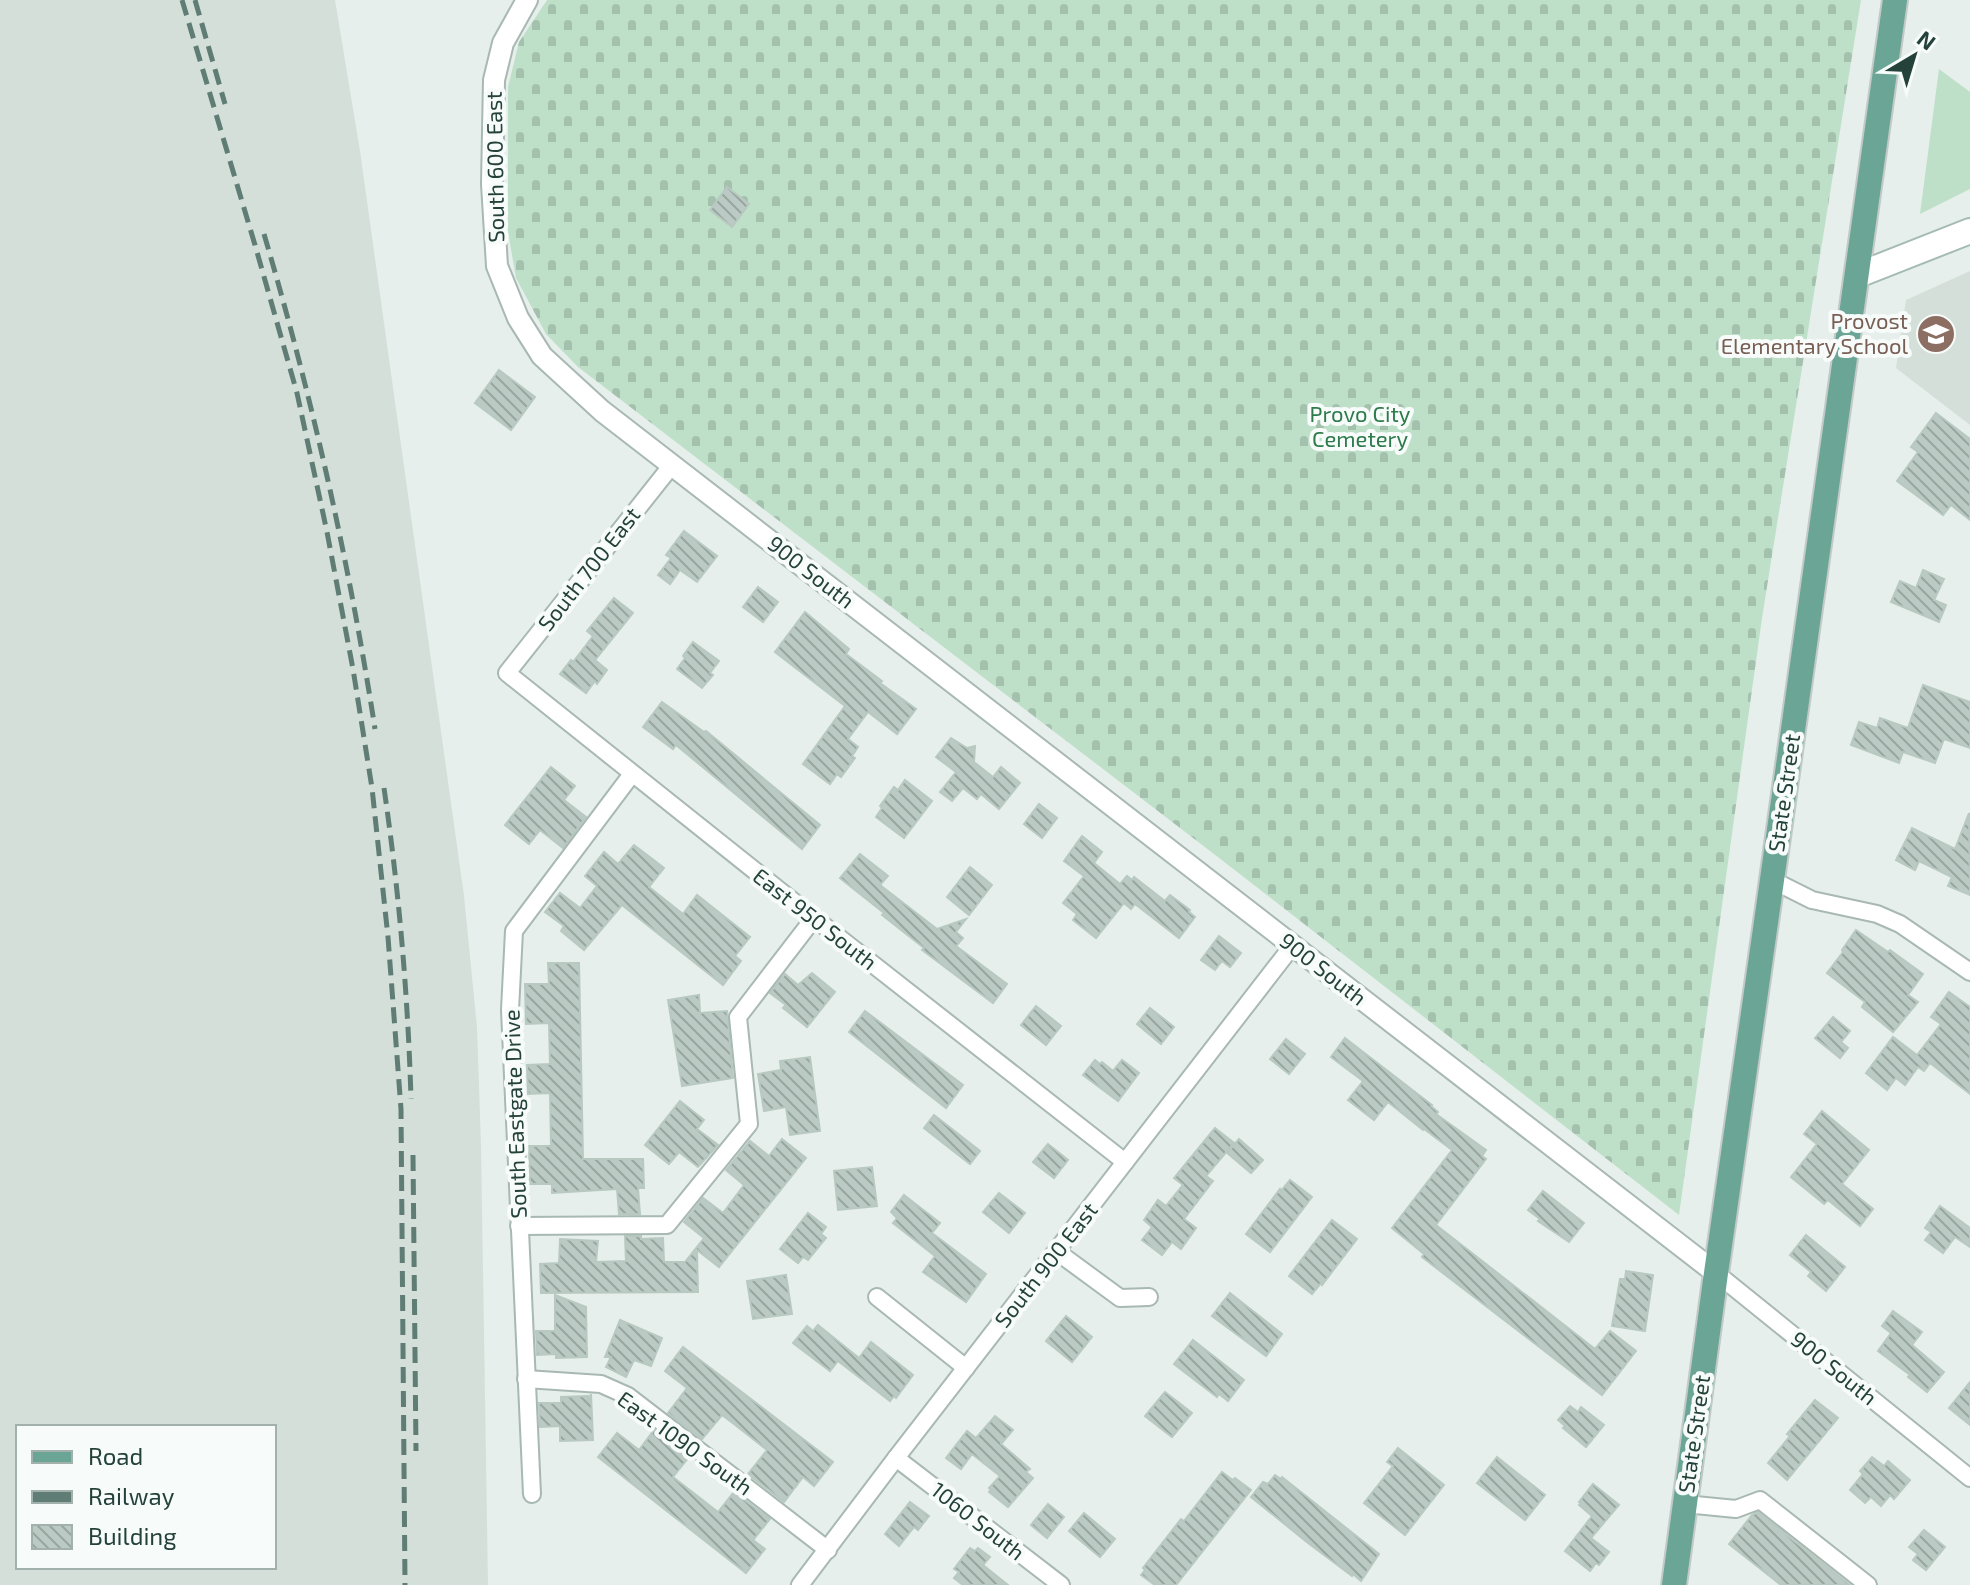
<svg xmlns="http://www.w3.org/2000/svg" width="1970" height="1585" viewBox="0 0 1970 1585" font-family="'Exo 2',sans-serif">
	<defs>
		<pattern id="cemetery-stones" width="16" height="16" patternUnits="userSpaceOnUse" patternTransform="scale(2)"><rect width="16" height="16" fill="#bfe0c8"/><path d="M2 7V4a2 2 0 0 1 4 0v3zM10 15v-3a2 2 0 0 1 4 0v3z" fill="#a4c1ad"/></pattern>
		<pattern id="building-back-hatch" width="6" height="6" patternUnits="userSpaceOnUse" patternTransform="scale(2)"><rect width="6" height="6" fill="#bbcac4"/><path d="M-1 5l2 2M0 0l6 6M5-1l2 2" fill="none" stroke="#98a6a0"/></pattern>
	</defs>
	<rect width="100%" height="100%" fill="#e6efeb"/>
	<!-- built -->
	<g fill="#d4dfda" fill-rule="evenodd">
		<path d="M 0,0 L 335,0 L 360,151 L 464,896 L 477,1027 L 481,1145 L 488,1585 L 0,1585 ZM 274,1427 L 274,1567 L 18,1567 L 18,1427 Z"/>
		<path d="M 1970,271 L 1970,425 L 1896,368 L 1906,300 Z"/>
	</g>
	<!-- cemetery -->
	<path fill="url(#cemetery-stones)" d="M 547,0 L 1861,0 L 1762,618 L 1679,1215 L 1214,854 L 578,367 L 546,334 L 516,278 L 508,232 L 508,87 L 519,42 Z"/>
	<!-- green -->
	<path fill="#bfe0c8" d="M 1939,69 L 1970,92 L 1970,189 L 1920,214 Z"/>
	<!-- building -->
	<g fill="url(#building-back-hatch)" stroke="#b8c9c2" stroke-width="2">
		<path d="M 727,187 L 749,204 L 732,227 L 710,210 Z"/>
		<path d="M 499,370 L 535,397 L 511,430 L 475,403 Z"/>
		<path d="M 1936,413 L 1970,439 L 1970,520 L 1951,505 L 1943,515 L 1897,481 L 1918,452 L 1911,447 Z"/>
		<path d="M 684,531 L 717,556 L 697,582 L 680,570 L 670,584 L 658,575 L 671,558 L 666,555 Z"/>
		<path d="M 1923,570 L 1944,579 L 1934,600 L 1946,605 L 1939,622 L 1891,602 L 1900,581 L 1916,588 Z"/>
		<path d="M 758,587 L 778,602 L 763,622 L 743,607 Z"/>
		<path d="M 614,598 L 633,613 L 595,660 L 607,670 L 597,684 L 595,681 L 586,693 L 560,674 L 571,660 L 573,662 L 593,636 L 587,631 Z"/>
		<path d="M 805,612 L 849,649 L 846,654 L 882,681 L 880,683 L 916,709 L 897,734 L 868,712 L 848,739 L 858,747 L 852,756 L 855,758 L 841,777 L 837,774 L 830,784 L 803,764 L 845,706 L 775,652 Z"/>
		<path d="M 693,642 L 719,661 L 710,673 L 713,675 L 702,688 L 677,669 L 685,658 L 683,656 Z"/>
		<path d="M 1923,685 L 1970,702 L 1970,748 L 1944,739 L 1935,763 L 1903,752 L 1899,763 L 1851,745 L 1859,722 L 1877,728 L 1880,718 L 1908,728 Z"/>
		<path d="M 662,702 L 704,732 L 706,731 L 820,825 L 802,849 L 676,745 L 673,749 L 643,727 Z"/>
		<path d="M 951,738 L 967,748 L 975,746 L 974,762 L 993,777 L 1001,767 L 1020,783 L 999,809 L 981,794 L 977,799 L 963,788 L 952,801 L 940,792 L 956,772 L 936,757 Z"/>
		<path d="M 551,767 L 575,786 L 564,800 L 586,817 L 563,848 L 540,830 L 529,844 L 505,825 Z"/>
		<path d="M 905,780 L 932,801 L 904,838 L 876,817 L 882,808 L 880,806 L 894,787 L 898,790 Z"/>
		<path d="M 1039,804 L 1057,818 L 1042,838 L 1024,824 Z"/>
		<path d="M 1969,813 L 1970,895 L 1948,886 L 1952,877 L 1919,861 L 1915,870 L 1896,860 L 1912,828 L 1955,849 Z"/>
		<path d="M 1082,836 L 1102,852 L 1094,863 L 1120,884 L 1127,876 L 1132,880 L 1134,877 L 1165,901 L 1170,895 L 1190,910 L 1189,912 L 1195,917 L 1179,938 L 1135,904 L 1131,909 L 1124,903 L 1096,938 L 1073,920 L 1077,914 L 1063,903 L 1084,876 L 1064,861 Z"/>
		<path d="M 634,845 L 664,868 L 649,887 L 683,914 L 697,895 L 750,937 L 735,956 L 741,961 L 723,985 L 622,905 L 584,950 L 561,931 L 564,926 L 545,912 L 560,893 L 580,908 L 597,886 L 585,876 L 604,852 L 618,864 Z"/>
		<path d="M 860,854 L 888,876 L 880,885 L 937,929 L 966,919 L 956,932 L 963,938 L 956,946 L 1007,984 L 993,1003 L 922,950 L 924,948 L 882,915 L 884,913 L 840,878 Z"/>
		<path d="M 970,867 L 992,885 L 969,915 L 947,897 Z"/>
		<path d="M 1856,930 L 1888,952 L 1890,950 L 1923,974 L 1908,995 L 1918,1002 L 1893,1032 L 1862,1007 L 1865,1002 L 1827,973 L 1843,952 L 1842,950 Z"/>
		<path d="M 1219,936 L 1241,953 L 1230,967 L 1222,961 L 1215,970 L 1201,960 Z"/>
		<path d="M 548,963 L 579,963 L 583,1159 L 643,1159 L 644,1188 L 638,1188 L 640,1214 L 619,1214 L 617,1189 L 552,1193 L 552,1184 L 530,1184 L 529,1146 L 551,1146 L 550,1093 L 528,1094 L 527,1065 L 550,1064 L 549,1023 L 526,1024 L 525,984 L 549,984 Z"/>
		<path d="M 812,973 L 835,992 L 807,1027 L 783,1008 L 786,1005 L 770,993 L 785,974 L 798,985 Z"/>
		<path d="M 1949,992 L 1970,1007 L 1970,1094 L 1930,1063 L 1924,1071 L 1918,1067 L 1905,1085 L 1896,1078 L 1887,1090 L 1866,1073 L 1893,1037 L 1917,1055 L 1941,1024 L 1931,1017 Z"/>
		<path d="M 699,995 L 700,1013 L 727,1011 L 733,1078 L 682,1086 L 668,1000 Z"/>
		<path d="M 1036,1006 L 1061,1026 L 1046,1045 L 1021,1025 Z"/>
		<path d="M 1150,1008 L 1174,1027 L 1161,1044 L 1137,1024 Z"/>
		<path d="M 865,1011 L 963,1085 L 946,1108 L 849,1032 Z"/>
		<path d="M 1833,1017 L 1850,1031 L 1841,1042 L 1848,1048 L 1840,1058 L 1815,1038 Z"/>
		<path d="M 1345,1038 L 1432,1105 L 1431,1106 L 1438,1112 L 1436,1114 L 1486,1150 L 1482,1156 L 1486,1159 L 1436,1225 L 1595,1349 L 1610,1331 L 1636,1351 L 1602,1395 L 1422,1257 L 1424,1254 L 1392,1228 L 1452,1150 L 1424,1129 L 1423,1130 L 1388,1102 L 1374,1120 L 1348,1100 L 1363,1081 L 1331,1057 Z"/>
		<path d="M 1286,1039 L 1305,1054 L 1289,1074 L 1270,1059 Z"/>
		<path d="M 810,1057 L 820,1131 L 790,1135 L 786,1107 L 764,1111 L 758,1074 L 781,1070 L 780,1061 Z"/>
		<path d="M 1095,1060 L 1100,1064 L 1102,1062 L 1113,1071 L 1122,1060 L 1139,1073 L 1118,1101 L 1083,1075 Z"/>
		<path d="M 680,1101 L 704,1120 L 697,1129 L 718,1145 L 698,1167 L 679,1152 L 669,1164 L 645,1145 Z"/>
		<path d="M 1822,1111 L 1869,1150 L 1842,1184 L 1873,1209 L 1860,1226 L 1828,1200 L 1824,1204 L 1791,1177 L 1817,1144 L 1804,1134 Z"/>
		<path d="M 934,1115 L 980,1151 L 970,1164 L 924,1128 Z"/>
		<path d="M 1215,1128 L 1234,1143 L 1206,1176 L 1213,1181 L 1184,1219 L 1196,1228 L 1181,1249 L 1172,1242 L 1162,1255 L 1142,1240 L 1152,1227 L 1144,1220 L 1158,1200 L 1166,1206 L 1183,1185 L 1174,1178 Z"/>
		<path d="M 782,1139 L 806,1158 L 719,1267 L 697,1250 L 698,1292 L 541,1293 L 540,1264 L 559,1263 L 560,1239 L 598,1241 L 596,1262 L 626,1261 L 625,1236 L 641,1236 L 641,1239 L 663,1238 L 664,1262 L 685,1262 L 704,1238 L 684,1222 L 703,1198 L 723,1213 L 744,1185 L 726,1170 L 750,1141 L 769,1156 Z"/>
		<path d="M 1239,1139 L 1263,1160 L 1251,1173 L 1227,1153 Z"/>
		<path d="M 1048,1144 L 1068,1160 L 1054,1178 L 1033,1162 Z"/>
		<path d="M 872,1167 L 877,1206 L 838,1210 L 834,1171 Z"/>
		<path d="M 1290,1180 L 1312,1197 L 1270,1252 L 1246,1234 L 1280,1189 L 1281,1191 Z"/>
		<path d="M 1543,1191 L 1584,1223 L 1569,1242 L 1538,1221 L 1540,1219 L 1528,1210 Z"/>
		<path d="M 999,1193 L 1025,1213 L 1009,1233 L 983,1212 Z"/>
		<path d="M 904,1195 L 940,1223 L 932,1233 L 986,1274 L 966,1302 L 923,1272 L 935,1256 L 893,1223 L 897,1218 L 891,1212 Z"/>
		<path d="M 1940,1206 L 1970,1228 L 1970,1247 L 1955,1237 L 1943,1253 L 1925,1240 L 1931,1232 L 1925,1228 Z"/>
		<path d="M 808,1213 L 826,1227 L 821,1234 L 826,1238 L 808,1260 L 803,1257 L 798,1263 L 780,1249 Z"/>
		<path d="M 1332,1220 L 1357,1239 L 1322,1285 L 1321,1283 L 1312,1294 L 1289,1276 Z"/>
		<path d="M 1806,1235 L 1845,1267 L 1826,1291 L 1808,1276 L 1811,1272 L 1790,1255 Z"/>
		<path d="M 1626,1271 L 1653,1275 L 1645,1331 L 1612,1326 L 1620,1279 L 1625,1279 Z"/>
		<path d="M 786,1275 L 792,1314 L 753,1319 L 747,1281 Z"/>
		<path d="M 1230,1293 L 1282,1334 L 1266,1356 L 1212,1316 Z"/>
		<path d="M 555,1295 L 586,1307 L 587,1357 L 556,1358 L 556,1354 L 537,1355 L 536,1331 L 555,1331 Z"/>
		<path d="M 1893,1311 L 1922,1332 L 1912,1345 L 1944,1372 L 1927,1392 L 1908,1377 L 1910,1375 L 1878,1351 L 1891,1333 L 1882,1326 Z"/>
		<path d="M 1066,1316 L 1092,1337 L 1072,1362 L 1046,1341 Z"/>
		<path d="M 620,1320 L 662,1338 L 651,1366 L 634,1360 L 626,1377 L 606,1367 L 611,1357 L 605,1357 Z"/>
		<path d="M 818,1325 L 859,1358 L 871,1342 L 913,1375 L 896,1398 L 894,1396 L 890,1401 L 838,1361 L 830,1371 L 793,1343 L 807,1326 L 813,1331 Z"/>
		<path d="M 1193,1340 L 1244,1380 L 1228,1401 L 1219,1394 L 1217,1397 L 1174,1364 Z"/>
		<path d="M 683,1347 L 833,1462 L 814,1486 L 803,1477 L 784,1502 L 748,1474 L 767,1450 L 734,1424 L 722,1415 L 702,1439 L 668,1413 L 687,1388 L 665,1371 Z"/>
		<path d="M 1970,1382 L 1970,1425 L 1949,1408 Z"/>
		<path d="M 1165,1392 L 1192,1413 L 1172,1437 L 1145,1416 Z"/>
		<path d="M 591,1394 L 593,1440 L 560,1441 L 560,1426 L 540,1427 L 539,1403 L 561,1403 L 561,1397 L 588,1396 L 588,1402 Z"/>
		<path d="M 1815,1400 L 1838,1418 L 1787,1480 L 1768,1463 L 1790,1436 L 1787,1434 Z"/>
		<path d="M 1570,1406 L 1578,1412 L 1581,1407 L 1604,1425 L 1586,1447 L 1563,1428 L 1565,1426 L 1558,1420 Z"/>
		<path d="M 995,1416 L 1013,1430 L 1001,1444 L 1030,1469 L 1026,1472 L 1033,1478 L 1008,1507 L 989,1492 L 991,1490 L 989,1488 L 1000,1476 L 972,1454 L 961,1469 L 946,1458 L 967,1431 L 976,1438 Z"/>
		<path d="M 654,1430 L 689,1457 L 673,1477 L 718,1512 L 734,1492 L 770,1519 L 753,1540 L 765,1549 L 746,1573 L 598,1457 L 617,1433 L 639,1450 Z"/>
		<path d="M 1398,1448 L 1444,1485 L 1405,1535 L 1364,1503 L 1393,1466 L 1387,1462 Z"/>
		<path d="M 1497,1457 L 1545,1495 L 1525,1520 L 1477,1483 Z"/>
		<path d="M 1872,1457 L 1884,1466 L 1888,1461 L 1910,1480 L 1894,1499 L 1890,1495 L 1881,1506 L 1871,1497 L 1865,1503 L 1850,1490 L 1863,1474 L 1860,1471 Z"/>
		<path d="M 1222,1472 L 1230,1478 L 1233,1480 L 1235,1478 L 1251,1490 L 1176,1585 L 1155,1585 L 1141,1575 L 1145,1570 L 1143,1568 L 1181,1519 L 1184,1521 Z"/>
		<path d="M 1275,1475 L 1281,1479 L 1282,1477 L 1379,1554 L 1361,1581 L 1353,1574 L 1352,1576 L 1308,1543 L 1251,1497 L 1263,1482 L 1268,1484 Z"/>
		<path d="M 1593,1484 L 1619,1505 L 1591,1538 L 1609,1552 L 1599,1565 L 1596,1563 L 1590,1571 L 1565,1551 L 1592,1516 L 1579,1505 L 1581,1503 L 1579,1502 Z"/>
		<path d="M 910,1502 L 929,1516 L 918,1530 L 914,1527 L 899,1546 L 885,1534 Z"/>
		<path d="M 1048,1504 L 1064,1517 L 1047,1538 L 1031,1525 Z"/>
		<path d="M 1758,1512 L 1793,1540 L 1850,1585 L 1781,1585 L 1729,1544 L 1752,1515 Z"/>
		<path d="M 1084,1513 L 1115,1539 L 1100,1557 L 1069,1531 Z"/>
		<path d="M 1924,1530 L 1945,1547 L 1926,1570 L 1913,1560 L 1918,1554 L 1909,1547 Z"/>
		<path d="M 970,1548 L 975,1551 L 978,1548 L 990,1557 L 983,1565 L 1008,1585 L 963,1585 L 954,1578 L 959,1572 L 954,1569 Z"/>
	</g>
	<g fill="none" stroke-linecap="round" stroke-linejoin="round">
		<defs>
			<g id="minor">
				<path d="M 672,465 L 507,673 L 814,918 L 1125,1162"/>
				<path d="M 1772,880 L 1812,900 L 1877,914 L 1900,924 L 1970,972"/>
				<path d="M 519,1226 L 667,1225 L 749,1124 L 738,1017 L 814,918"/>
				<path d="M 1056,1251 L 1120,1298 L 1149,1297"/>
				<path d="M 1716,1273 L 1970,1478"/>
				<path d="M 877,1297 L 966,1368"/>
				<path d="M 526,1379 L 601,1384 L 628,1396 L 828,1550"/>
				<path d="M 896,1458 L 1061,1585"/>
				<path d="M 532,1494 L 510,1010 L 514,931 L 632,774"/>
				<path d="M 1685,1504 L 1736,1509 L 1760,1500 L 1868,1585"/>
				<path d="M 800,1585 L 896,1458 L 1293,945"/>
			</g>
			<path id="tertiary" d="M 527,0 L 503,43 L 494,80 L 492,184 L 497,266 L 518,318 L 542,356 L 602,411 L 1716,1273"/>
			<path id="secondary" d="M 1858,275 L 1970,231"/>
			<path id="primary" d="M 1674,1585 L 1716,1273 L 1772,880 L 1895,0"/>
		</defs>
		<!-- minor casing -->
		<use href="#minor" stroke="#a8b8b2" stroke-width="20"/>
		<!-- tertiary casing -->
		<use href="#tertiary" stroke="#a8b8b2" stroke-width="24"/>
		<!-- secondary casing -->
		<use href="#secondary" stroke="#a4bbb3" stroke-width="28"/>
		<!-- primary casing -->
		<use href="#primary" stroke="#c2cac8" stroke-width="28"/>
		<!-- minor -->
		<use href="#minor" stroke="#fff" stroke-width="16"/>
		<!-- tertiary -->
		<use href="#tertiary" stroke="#fff" stroke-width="20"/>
		<!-- secondary -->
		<use href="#secondary" stroke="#fff" stroke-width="24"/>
		<!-- primary -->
		<use href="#primary" stroke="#6aa596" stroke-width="24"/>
		<!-- rail -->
		<g stroke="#5f7d75" stroke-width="5" stroke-dasharray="16 8" stroke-linecap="butt">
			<path d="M 182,0 L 255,245 L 297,393 L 327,532 L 353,669 L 372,788 L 388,937 L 401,1109 L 405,1585"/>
			<path d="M 195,0 L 225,104"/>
			<path d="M 264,234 C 312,397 349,561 375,729"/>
			<path d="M 384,788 C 399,891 408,996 411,1099"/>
			<path d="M 413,1155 L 416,1451"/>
		</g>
	</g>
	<!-- icons -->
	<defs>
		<symbol id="school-disc" viewBox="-11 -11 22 22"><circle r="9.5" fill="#8d6e63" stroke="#f7fbf9"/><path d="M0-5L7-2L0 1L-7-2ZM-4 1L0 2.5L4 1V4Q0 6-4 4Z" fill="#fff"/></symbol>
	</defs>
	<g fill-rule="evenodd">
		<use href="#school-disc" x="1914" y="312" width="44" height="44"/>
	</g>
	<g text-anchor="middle" stroke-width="8" stroke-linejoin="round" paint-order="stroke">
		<!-- street labels -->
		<g font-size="22" fill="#24423a" stroke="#f7fbf9">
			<text transform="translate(495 167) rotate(-91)" y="8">South 600 East</text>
			<text transform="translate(589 569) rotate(-52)" y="8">South 700 East</text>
			<text transform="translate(811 572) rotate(38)" y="8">900 South</text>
			<text transform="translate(1784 793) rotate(-82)" y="8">State Street</text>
			<text transform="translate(815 919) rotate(38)" y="8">East 950 South</text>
			<text transform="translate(1323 969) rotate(38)" y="8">900 South</text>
			<text transform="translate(515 1114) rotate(-92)" y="8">South Eastgate Drive</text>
			<text transform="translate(1046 1265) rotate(-52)" y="8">South 900 East</text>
			<text transform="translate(1834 1368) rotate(39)" y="8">900 South</text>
			<text transform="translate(1694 1434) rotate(-82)" y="8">State Street</text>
			<text transform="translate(685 1443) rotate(36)" y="8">East 1090 South</text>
			<text transform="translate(978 1521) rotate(38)" y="8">1060 South</text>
		</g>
		<!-- education labels -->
		<g font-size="22" fill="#785e54" stroke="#f7fbf9" text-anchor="end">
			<text x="1908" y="329">Provost<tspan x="1908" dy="25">Elementary School</tspan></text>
		</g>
		<!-- park labels -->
		<g font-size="22" fill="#2d7a4b" stroke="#f7fbf9">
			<text x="1360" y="422">Provo City<tspan x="1360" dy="25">Cemetery</tspan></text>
		</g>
	</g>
	<!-- legend -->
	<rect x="16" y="1425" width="260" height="144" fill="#f7fbf9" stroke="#a3b1ad" stroke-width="2"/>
	<rect x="32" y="1451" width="40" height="12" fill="#6aa596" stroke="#a3b1ad" stroke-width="2"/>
	<text x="88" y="1465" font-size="24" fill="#24423a">Road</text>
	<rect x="32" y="1491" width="40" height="12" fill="#5f7d75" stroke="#a3b1ad" stroke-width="2"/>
	<text x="88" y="1505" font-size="24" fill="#24423a">Railway</text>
	<rect x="32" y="1525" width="40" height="24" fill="url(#building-back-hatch)" stroke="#a3b1ad" stroke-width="2"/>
	<text x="88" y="1545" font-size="24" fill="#24423a">Building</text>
	<!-- north arrow -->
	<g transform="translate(1914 56) rotate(38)" stroke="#f7fbf9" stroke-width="6" paint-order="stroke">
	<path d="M0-6L14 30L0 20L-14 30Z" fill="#24423a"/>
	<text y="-12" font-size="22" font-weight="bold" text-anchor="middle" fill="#24423a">N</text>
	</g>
</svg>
